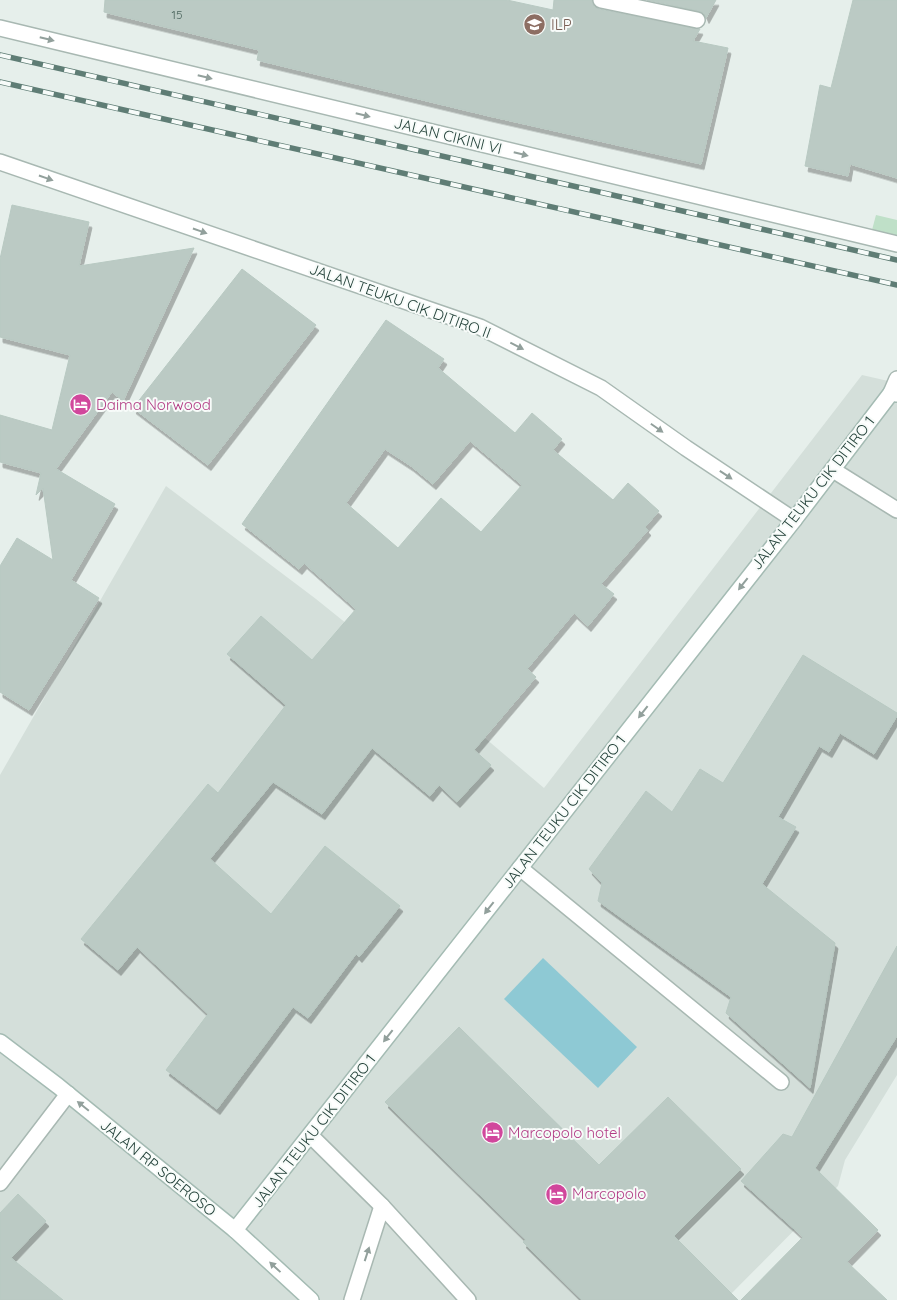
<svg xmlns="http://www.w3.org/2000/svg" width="897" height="1300" viewBox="0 0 897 1300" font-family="Quicksand,sans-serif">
	<defs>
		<filter id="shadow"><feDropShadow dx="3" dy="5.5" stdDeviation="0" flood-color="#0004"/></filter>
	</defs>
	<rect width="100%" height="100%" fill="#e6efeb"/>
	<!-- built -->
	<path fill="#d4dfda" d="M 862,375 L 897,383 L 897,1075 L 845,1160 L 838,1186 L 725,1300 L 0,1300 L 0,775 L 166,486 L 316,599 L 419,682 L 544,788 Z"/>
	<!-- green -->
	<path fill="#bfe0c8" d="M 876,215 L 897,220 L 897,253 L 868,245 Z"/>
	<!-- water -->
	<path fill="#8ec9d4" d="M 543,958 L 637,1047 L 598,1088 L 504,999 Z"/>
	<!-- building -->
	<g fill="#bbcac4" stroke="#b8c9c2" fill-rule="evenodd" filter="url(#shadow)">
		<path d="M 105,0 L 507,0 L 553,10 L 554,0 L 592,0 L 594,7 L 599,9 L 700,29 L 693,41 L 728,48 L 701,164 L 489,116 L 257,60 L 259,50 L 104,12 Z"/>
		<path d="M 647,0 L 716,0 L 706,18 L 704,13 L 699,11 Z"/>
		<path d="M 853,0 L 897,0 L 897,178 L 850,164 L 848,176 L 805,166 L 820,85 L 831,88 Z"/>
		<path d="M 12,205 L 89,222 L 79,266 L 194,248 L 123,401 L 112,392 L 56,469 L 115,504 L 71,580 L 99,598 L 29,710 L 0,692 L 0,566 L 17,538 L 53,560 L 43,488 L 36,495 L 41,473 L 0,462 L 0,415 L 52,430 L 70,355 L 0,337 L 0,259 Z"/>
		<path d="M 242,269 L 316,325 L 208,465 L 133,408 Z"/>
		<path d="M 386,320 L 444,359 L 438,368 L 515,433 L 532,413 L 562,439 L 553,450 L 613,500 L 628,483 L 659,511 L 645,527 L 648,530 L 601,584 L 614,594 L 588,626 L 574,613 L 527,669 L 536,677 L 474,750 L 491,765 L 457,802 L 439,785 L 430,796 L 372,748 L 322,814 L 273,782 L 210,859 L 271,914 L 325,846 L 400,906 L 359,957 L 356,954 L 308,1018 L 293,1007 L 217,1109 L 166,1070 L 208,1014 L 137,947 L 118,970 L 81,939 L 208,784 L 218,793 L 286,705 L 227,654 L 261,616 L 312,660 L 356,609 L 304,563 L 299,569 L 242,524 ZM 470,441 L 522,485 L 481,532 L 441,498 L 398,548 L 346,503 L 385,449 L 411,466 L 433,484 Z"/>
		<path d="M 803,655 L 897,713 L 897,716 L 874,754 L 840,733 L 829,752 L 819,746 L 778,817 L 796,827 L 762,884 L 835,943 L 810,1088 L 726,1013 L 731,997 L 598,901 L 602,883 L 589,869 L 646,791 L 672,812 L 700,769 L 723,783 Z"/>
		<path d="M 897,946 L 897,1036 L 815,1168 L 878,1230 L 847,1262 L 887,1300 L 741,1300 L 803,1237 L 741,1181 L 783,1134 L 792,1137 Z"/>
		<path d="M 459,1027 L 599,1165 L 668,1097 L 741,1169 L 674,1236 L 738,1300 L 582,1300 L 523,1242 L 526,1240 L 385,1102 Z"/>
		<path d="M 18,1194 L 46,1221 L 11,1258 L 63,1300 L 0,1300 L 0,1213 Z"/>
	</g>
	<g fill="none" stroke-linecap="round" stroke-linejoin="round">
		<defs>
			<g id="lane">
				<path d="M 601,0 L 697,20"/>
				<path d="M 311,1136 L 382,1206 L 468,1300"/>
				<path d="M 0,1183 L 68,1094"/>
				<path d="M 352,1300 L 382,1206"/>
			</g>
			<g id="street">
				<path d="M 0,28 L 897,244"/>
				<path d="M 0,162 L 480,327 L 601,388 L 686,448 L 794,520"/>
				<path d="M 891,393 L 897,379"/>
				<path d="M 833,470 L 897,510"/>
				<path d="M 520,868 L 781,1082"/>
			</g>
			<g id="secondary">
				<path d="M 0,1042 L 58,1086 L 235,1230 L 311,1300"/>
				<path d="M 235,1230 L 794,520 L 891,393 L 897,394"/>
			</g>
		</defs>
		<!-- lane casing -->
		<use href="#lane" stroke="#a8b8b2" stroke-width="18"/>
		<!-- street casing -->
		<use href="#street" stroke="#a8b8b2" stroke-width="18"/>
		<!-- secondary casing -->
		<use href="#secondary" stroke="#a4bbb3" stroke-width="18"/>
		<!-- lane -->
		<use href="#lane" stroke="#fff" stroke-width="15"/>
		<!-- street -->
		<use href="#street" stroke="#fff" stroke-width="15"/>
		<!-- secondary -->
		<use href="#secondary" stroke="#fff" stroke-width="15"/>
		<defs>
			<g id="rail">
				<path d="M 0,55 L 897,260"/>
				<path d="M 0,82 L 897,285"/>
			</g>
		</defs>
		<!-- rail casing -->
		<use href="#rail" stroke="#5f7d75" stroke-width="5.5"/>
		<!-- rail -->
		<use href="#rail" stroke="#f7fbf9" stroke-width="4" stroke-dasharray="11" stroke-linecap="butt"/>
	</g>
	<!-- one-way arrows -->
	<defs><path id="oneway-solid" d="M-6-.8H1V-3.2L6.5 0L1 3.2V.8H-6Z" transform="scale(1.25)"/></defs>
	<g fill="#92a09c">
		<use href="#oneway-solid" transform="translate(47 39) rotate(14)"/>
		<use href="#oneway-solid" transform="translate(205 77) rotate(14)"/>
		<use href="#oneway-solid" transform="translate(363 115) rotate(14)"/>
		<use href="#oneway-solid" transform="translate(521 154) rotate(14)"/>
		<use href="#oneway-solid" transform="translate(46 178) rotate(19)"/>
		<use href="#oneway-solid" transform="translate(200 231) rotate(19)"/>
		<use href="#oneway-solid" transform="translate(517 346) rotate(27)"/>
		<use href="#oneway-solid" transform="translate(657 428) rotate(35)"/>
		<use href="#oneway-solid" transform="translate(726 475) rotate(34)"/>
		<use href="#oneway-solid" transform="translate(743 584) rotate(128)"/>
		<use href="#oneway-solid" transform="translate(643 712) rotate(128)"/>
		<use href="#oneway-solid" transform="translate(489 908) rotate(128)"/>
		<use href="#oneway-solid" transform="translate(388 1036) rotate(128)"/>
		<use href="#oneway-solid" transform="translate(83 1106) rotate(-141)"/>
		<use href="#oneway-solid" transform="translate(367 1254) rotate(-72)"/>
		<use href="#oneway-solid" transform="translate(275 1267) rotate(-137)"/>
	</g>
	<!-- icons -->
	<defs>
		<symbol id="school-disc" viewBox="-11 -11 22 22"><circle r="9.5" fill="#8d6e63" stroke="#f7fbf9"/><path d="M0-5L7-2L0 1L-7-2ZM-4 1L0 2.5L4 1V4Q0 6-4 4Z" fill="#fff"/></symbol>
		<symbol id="hotel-disc" viewBox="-11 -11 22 22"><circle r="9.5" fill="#d1479c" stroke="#f7fbf9"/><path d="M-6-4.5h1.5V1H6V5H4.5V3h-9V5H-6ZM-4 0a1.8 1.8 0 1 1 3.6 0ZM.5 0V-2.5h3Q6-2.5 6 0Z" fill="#fff"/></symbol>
	</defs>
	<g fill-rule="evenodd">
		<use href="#school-disc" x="522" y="12" width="25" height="25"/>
		<use href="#hotel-disc" x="68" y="392" width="25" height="25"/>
		<use href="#hotel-disc" x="480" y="1120" width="25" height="25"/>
		<use href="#hotel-disc" x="544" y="1182" width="25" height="25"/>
	</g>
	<g text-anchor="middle" stroke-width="4" stroke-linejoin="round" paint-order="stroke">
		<!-- number labels -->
		<g font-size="12" fill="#4a645c">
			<text x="177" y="19">15</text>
		</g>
		<!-- education labels -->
		<g font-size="15" fill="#785e54" stroke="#f7fbf9" text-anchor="start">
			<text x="551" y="30">ILP</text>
		</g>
		<!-- street labels -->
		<g font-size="15" fill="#24423a" stroke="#f7fbf9">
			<text transform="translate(448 136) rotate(14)" y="5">JALAN CIKINI VI</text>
			<text transform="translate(400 301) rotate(20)" y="5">JALAN TEUKU CIK DITIRO II</text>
			<text transform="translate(813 493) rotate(-52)" y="5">JALAN TEUKU CIK DITIRO 1</text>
			<text transform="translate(564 812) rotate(-52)" y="5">JALAN TEUKU CIK DITIRO 1</text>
			<text transform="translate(314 1131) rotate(-52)" y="5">JALAN TEUKU CIK DITIRO 1</text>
			<text transform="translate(158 1168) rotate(39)" y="5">JALAN RP SOEROSO</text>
		</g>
		<!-- hotel labels -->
		<g font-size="15" fill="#b23c85" stroke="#f7fbf9" text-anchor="start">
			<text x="96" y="410">Daima Norwood</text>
			<text x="508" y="1138">Marcopolo hotel</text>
			<text x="572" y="1199">Marcopolo</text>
		</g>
	</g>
</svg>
